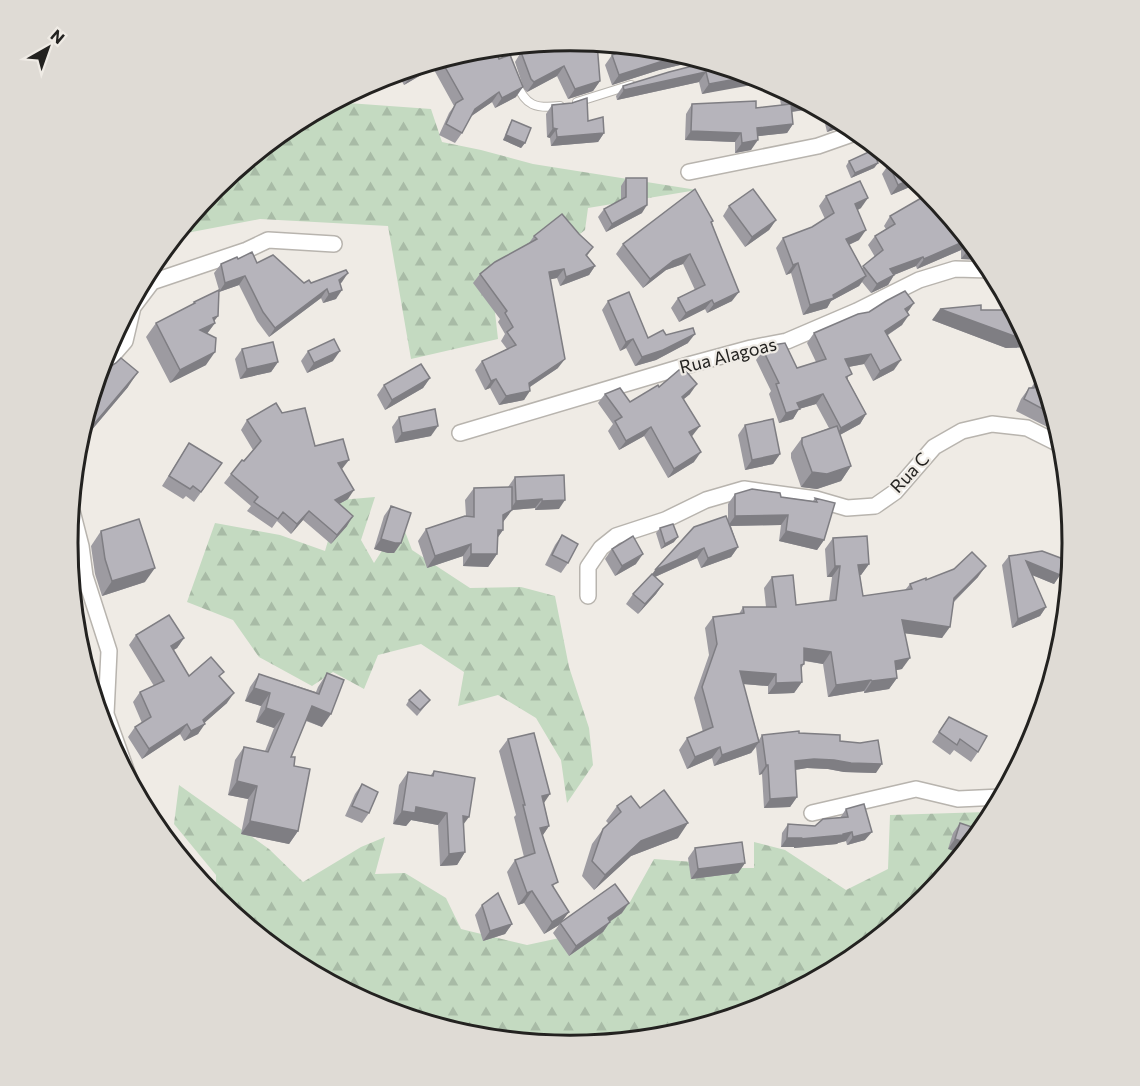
<svg xmlns="http://www.w3.org/2000/svg" width="1140" height="1086" viewBox="0 0 1140 1086" font-family="Commissioner,sans-serif">
	<defs>
		<pattern id="forest-firs" width="22" height="20" patternUnits="userSpaceOnUse" patternTransform="scale(1.5)"><rect width="22" height="20" fill="#c4dac1"/><path d="M5 1l3.5 6h-7zM16 11l3.5 6h-7z" fill="#a8bba6"/></pattern>
	</defs>
	<rect width="100%" height="100%" fill="#efebe5"/>
	<!-- forest -->
	<g fill="url(#forest-firs)">
		<path d="M 334,102 L 431,109 L 442,142 L 481,150 L 533,164 L 697,190 L 588,208 L 585,230 L 539,266 L 490,268 L 498,339 L 411,359 L 388,226 L 260,219 L 176,235 L 215,187 L 291,125 Z"/>
		<path d="M 375,497 L 361,540 L 374,563 L 401,521 L 412,550 L 470,588 L 521,587 L 555,596 L 569,667 L 589,728 L 593,765 L 567,803 L 561,760 L 536,718 L 498,695 L 458,706 L 464,672 L 421,644 L 378,655 L 364,689 L 333,672 L 312,686 L 259,657 L 233,620 L 187,602 L 215,523 L 280,535 L 325,551 L 340,500 Z"/>
		<path d="M 179,785 L 269,849 L 303,882 L 361,847 L 385,837 L 375,874 L 405,873 L 446,898 L 461,929 L 527,945 L 592,931 L 630,902 L 654,859 L 706,863 L 733,868 L 754,868 L 754,842 L 785,850 L 846,890 L 888,869 L 890,815 L 986,812 L 990,818 L 925,899 L 849,961 L 762,1007 L 668,1036 L 570,1045 L 472,1036 L 377,1007 L 291,961 L 216,899 L 216,875 L 174,824 Z"/>
	</g>
	<g fill="none" stroke-linecap="round" stroke-linejoin="round">
		<defs>
			<g id="service">
				<path d="M 503,47 L 509,65"/>
				<path d="M 504,51 L 521,45"/>
				<path d="M 516,82 C 525,106 536,109 560,106"/>
				<path d="M 577,102 L 631,85"/>
			</g>
			<g id="minor">
				<path d="M 689,172 L 818,146 L 858,132"/>
				<path d="M 99,371 L 125,341 L 133,307 L 152,282 L 247,250 L 268,240 L 334,244"/>
				<path d="M 460,433 L 692,364 L 751,348 L 787,341 L 857,311 L 919,280 L 955,269 L 991,270"/>
				<path d="M 71,507 L 81,546 L 85,576 L 109,651 L 106,714 L 129,778"/>
				<path d="M 588,596 L 588,567 L 601,548 L 616,536 L 665,520 L 706,500 L 744,489 L 816,499 L 847,508 L 875,506 L 895,492 L 934,447 L 962,431 L 992,424 L 1027,428 L 1063,446"/>
				<path d="M 812,813 L 916,789 L 958,799 L 1001,797"/>
			</g>
		</defs>
		<!-- service casing -->
		<use href="#service" stroke="#b8b4ae" stroke-width="10"/>
		<!-- minor casing -->
		<use href="#minor" stroke="#b8b4ae" stroke-width="18"/>
		<!-- service -->
		<use href="#service" stroke="#fff" stroke-width="8"/>
		<!-- minor -->
		<use href="#minor" stroke="#fff" stroke-width="15"/>
	</g>
	<!-- wall -->
	<g fill="#9d9ba1">
		<path d="M 550,43 L 600,81 L 593,91 L 568,99 L 557,76 L 527,92 L 524,89 L 515,62 L 521,52 Z"/>
		<path d="M 495,48 L 516,97 L 495,108 L 492,102 L 470,117 L 462,133 L 455,143 L 439,135 L 449,113 L 454,106 L 433,68 L 404,85 L 397,73 L 472,50 Z"/>
		<path d="M 668,50 L 701,60 L 659,70 L 612,85 L 605,65 L 612,55 Z"/>
		<path d="M 708,62 L 763,79 L 702,94 L 699,82 L 617,100 L 616,96 L 623,86 Z"/>
		<path d="M 778,87 L 817,108 L 792,112 L 793,124 L 787,133 L 758,136 L 751,150 L 735,153 L 735,142 L 685,140 L 686,114 L 692,104 L 756,108 L 781,105 Z"/>
		<path d="M 552,105 L 588,121 L 604,133 L 598,142 L 551,146 L 550,138 L 547,137 L 546,114 Z"/>
		<path d="M 822,111 L 848,125 L 827,132 Z"/>
		<path d="M 512,120 L 525,143 L 521,148 L 503,140 L 509,125 Z"/>
		<path d="M 849,161 L 878,163 L 874,168 L 851,178 L 846,166 Z"/>
		<path d="M 894,162 L 919,183 L 891,195 L 882,174 L 889,164 Z"/>
		<path d="M 626,178 L 642,213 L 606,232 L 598,217 L 604,209 L 621,200 L 621,186 Z"/>
		<path d="M 826,196 L 861,208 L 858,210 L 859,240 L 849,245 L 862,268 L 875,257 L 868,245 L 875,236 L 886,229 L 884,226 L 890,216 L 938,203 L 985,260 L 961,259 L 961,250 L 917,269 L 916,266 L 894,275 L 888,285 L 871,293 L 862,282 L 859,286 L 831,301 L 827,308 L 803,315 L 791,273 L 786,275 L 776,248 L 783,238 L 812,227 L 825,219 L 819,206 Z"/>
		<path d="M 729,206 L 776,220 L 769,230 L 745,247 L 723,216 Z"/>
		<path d="M 712,222 L 732,301 L 707,313 L 705,309 L 679,322 L 671,308 L 678,298 L 695,290 L 683,264 L 666,270 L 643,288 L 616,254 L 623,244 Z"/>
		<path d="M 579,234 L 593,247 L 587,256 L 595,266 L 589,275 L 560,286 L 557,278 L 550,279 L 558,368 L 530,387 L 524,400 L 499,405 L 490,388 L 485,390 L 475,370 L 482,361 L 507,349 L 501,341 L 505,334 L 498,322 L 500,319 L 473,283 L 480,274 L 529,243 L 534,236 Z"/>
		<path d="M 238,259 L 257,263 L 304,283 L 342,282 L 340,284 L 336,299 L 323,303 L 321,298 L 269,337 L 257,321 L 239,285 L 219,292 L 218,316 L 214,321 L 215,323 L 207,334 L 206,365 L 170,383 L 146,337 L 156,323 L 193,304 L 194,302 L 219,290 L 214,273 L 221,264 Z"/>
		<path d="M 608,301 L 648,338 L 666,335 L 688,343 L 656,360 L 635,366 L 626,348 L 620,351 L 602,310 Z"/>
		<path d="M 914,303 L 907,313 L 902,325 L 888,335 L 894,370 L 873,381 L 864,364 L 848,367 L 848,380 L 866,414 L 860,424 L 840,435 L 851,466 L 841,481 L 817,489 L 801,487 L 791,458 L 791,453 L 802,438 L 829,428 L 816,404 L 799,409 L 793,419 L 779,423 L 769,394 L 771,391 L 756,360 L 763,350 L 797,368 L 816,362 L 807,343 L 814,333 Z"/>
		<path d="M 981,310 L 1012,310 L 1034,351 L 1037,359 L 1029,356 L 1031,347 L 1006,348 L 932,320 Z"/>
		<path d="M 242,349 L 278,362 L 271,372 L 240,379 L 235,359 Z"/>
		<path d="M 308,351 L 333,361 L 307,373 L 301,361 Z"/>
		<path d="M 1040,374 L 1042,375 L 1059,433 L 1016,411 L 1021,399 L 1029,388 L 1031,388 Z"/>
		<path d="M 430,378 L 423,388 L 385,410 L 377,395 L 384,385 Z"/>
		<path d="M 96,384 L 128,387 L 79,445 L 77,444 Z"/>
		<path d="M 659,387 L 690,394 L 684,399 L 693,435 L 691,437 L 694,462 L 668,478 L 644,436 L 619,450 L 608,431 L 613,424 L 598,403 L 605,394 L 630,402 Z"/>
		<path d="M 282,413 L 315,446 L 342,469 L 348,499 L 339,504 L 347,526 L 331,544 L 303,520 L 291,534 L 277,521 L 272,528 L 247,511 L 251,506 L 224,483 L 231,474 L 253,450 L 241,430 L 247,420 Z"/>
		<path d="M 399,417 L 431,436 L 395,443 L 392,427 Z"/>
		<path d="M 745,425 L 780,454 L 773,464 L 745,470 L 738,435 Z"/>
		<path d="M 189,443 L 222,463 L 194,502 L 186,496 L 183,499 L 162,486 Z"/>
		<path d="M 515,477 L 559,509 L 535,510 L 535,508 L 512,510 L 503,522 L 503,530 L 497,538 L 497,554 L 488,567 L 463,566 L 463,556 L 427,568 L 418,541 L 426,529 L 466,516 L 465,500 L 474,488 L 508,487 Z"/>
		<path d="M 735,494 L 781,497 L 813,501 L 815,498 L 824,540 L 817,550 L 779,541 L 781,525 L 731,526 L 738,547 L 731,557 L 701,568 L 697,558 L 655,577 L 663,584 L 656,594 L 638,614 L 626,604 L 633,594 L 652,574 L 728,520 L 728,504 Z"/>
		<path d="M 391,506 L 401,543 L 394,553 L 388,553 L 374,549 L 384,516 Z"/>
		<path d="M 660,528 L 674,542 L 661,549 L 656,533 Z"/>
		<path d="M 101,531 L 145,582 L 102,596 L 95,574 L 91,546 Z"/>
		<path d="M 562,535 L 568,563 L 561,573 L 545,565 L 555,545 Z"/>
		<path d="M 833,538 L 869,564 L 861,575 L 860,575 L 863,596 L 905,590 L 910,584 L 926,580 L 978,577 L 954,602 L 942,638 L 905,633 L 902,669 L 896,670 L 897,678 L 889,689 L 864,693 L 864,691 L 828,697 L 823,664 L 804,661 L 804,664 L 801,669 L 802,682 L 794,693 L 768,694 L 768,686 L 743,684 L 759,740 L 762,735 L 799,733 L 840,741 L 876,773 L 844,772 L 828,769 L 807,768 L 795,770 L 797,797 L 790,807 L 764,808 L 762,774 L 759,775 L 756,747 L 751,753 L 714,766 L 712,758 L 687,769 L 679,750 L 687,738 L 703,732 L 694,698 L 709,655 L 705,628 L 713,617 L 739,614 L 743,607 L 766,607 L 764,588 L 772,577 L 796,605 L 829,601 L 832,577 L 827,577 L 825,549 Z"/>
		<path d="M 612,549 L 636,564 L 615,576 L 605,559 Z"/>
		<path d="M 1009,556 L 1060,575 L 1054,584 L 1032,575 L 1046,607 L 1040,616 L 1012,628 L 1002,565 Z"/>
		<path d="M 136,635 L 184,638 L 177,648 L 173,650 L 189,676 L 220,677 L 227,703 L 204,723 L 198,734 L 184,741 L 180,734 L 142,759 L 128,737 L 135,727 L 142,723 L 133,702 L 140,692 L 154,686 L 129,645 Z"/>
		<path d="M 327,673 L 322,727 L 306,721 L 291,757 L 294,766 L 298,831 L 289,844 L 241,834 L 248,799 L 228,795 L 235,760 L 244,747 L 265,751 L 274,728 L 256,722 L 261,706 L 245,701 L 250,687 L 259,674 L 316,692 L 318,687 Z"/>
		<path d="M 409,700 L 430,700 L 417,716 L 406,705 Z"/>
		<path d="M 949,717 L 978,752 L 971,762 L 954,750 L 950,755 L 932,742 Z"/>
		<path d="M 508,739 L 544,803 L 549,826 L 542,836 L 562,922 L 622,913 L 610,921 L 603,932 L 569,956 L 553,933 L 559,925 L 544,934 L 524,903 L 518,905 L 507,872 L 515,860 L 524,857 L 514,817 L 516,815 L 499,751 Z"/>
		<path d="M 434,771 L 463,824 L 465,852 L 457,865 L 440,866 L 438,825 L 411,820 L 406,826 L 393,824 L 399,785 L 408,772 L 430,776 Z"/>
		<path d="M 362,784 L 369,813 L 362,823 L 345,816 L 355,794 Z"/>
		<path d="M 617,806 L 640,808 L 678,838 L 631,856 L 594,890 L 582,876 L 592,844 L 603,829 L 609,824 L 606,821 Z"/>
		<path d="M 846,809 L 865,840 L 847,845 L 846,841 L 838,843 L 837,844 L 794,848 L 794,847 L 781,847 L 782,833 L 788,824 L 815,826 L 840,818 Z"/>
		<path d="M 960,823 L 981,830 L 948,849 L 953,833 Z"/>
		<path d="M 695,848 L 745,863 L 738,873 L 691,879 L 688,858 Z"/>
		<path d="M 482,905 L 512,924 L 505,934 L 483,941 L 475,915 Z"/>
	</g>
	<!-- shaded-wall -->
	<g fill="#7f7e83">
		<path d="M 685,55 L 701,60 L 659,70 L 612,85 L 619,75 L 666,60 Z"/>
		<path d="M 439,60 L 433,68 L 404,85 L 412,75 L 435,61 Z"/>
		<path d="M 564,66 L 557,76 L 527,92 L 534,82 Z"/>
		<path d="M 706,72 L 699,82 L 617,100 L 624,90 Z"/>
		<path d="M 752,76 L 763,79 L 768,82 L 702,94 L 709,84 Z"/>
		<path d="M 600,81 L 593,91 L 568,99 L 575,89 Z"/>
		<path d="M 523,87 L 516,97 L 495,108 L 502,98 Z"/>
		<path d="M 499,92 L 492,102 L 467,119 L 475,109 Z"/>
		<path d="M 803,101 L 817,108 L 783,113 L 790,103 Z"/>
		<path d="M 839,120 L 848,125 L 827,132 L 835,121 Z"/>
		<path d="M 793,124 L 787,133 L 751,137 L 757,128 Z"/>
		<path d="M 553,128 L 557,129 L 556,130 L 550,138 L 547,137 Z"/>
		<path d="M 691,131 L 741,133 L 735,142 L 685,140 Z"/>
		<path d="M 604,133 L 598,142 L 551,146 L 557,137 Z"/>
		<path d="M 506,135 L 525,143 L 521,148 L 503,140 Z"/>
		<path d="M 758,140 L 751,150 L 735,153 L 742,143 Z"/>
		<path d="M 878,163 L 874,168 L 851,178 L 855,173 Z"/>
		<path d="M 914,178 L 919,183 L 891,195 L 898,185 Z"/>
		<path d="M 868,198 L 861,208 L 848,214 L 855,204 Z"/>
		<path d="M 647,205 L 642,213 L 606,232 L 612,224 Z"/>
		<path d="M 776,220 L 769,230 L 745,247 L 752,237 Z"/>
		<path d="M 866,230 L 859,240 L 839,249 L 846,239 Z"/>
		<path d="M 967,240 L 961,250 L 917,269 L 924,259 Z"/>
		<path d="M 968,250 L 976,250 L 985,260 L 961,259 Z"/>
		<path d="M 690,254 L 683,264 L 666,270 L 643,288 L 650,279 L 673,261 Z"/>
		<path d="M 923,257 L 916,266 L 884,279 L 890,269 Z"/>
		<path d="M 798,263 L 791,273 L 786,275 L 793,265 Z"/>
		<path d="M 595,266 L 589,275 L 560,286 L 566,277 Z"/>
		<path d="M 564,269 L 557,278 L 543,281 L 549,272 Z"/>
		<path d="M 348,273 L 342,282 L 332,289 L 339,280 Z"/>
		<path d="M 894,275 L 888,285 L 871,293 L 877,284 Z"/>
		<path d="M 245,276 L 239,285 L 219,292 L 225,283 Z"/>
		<path d="M 866,276 L 859,286 L 831,301 L 827,308 L 803,315 L 810,305 L 833,295 Z"/>
		<path d="M 327,289 L 321,298 L 269,337 L 275,328 Z"/>
		<path d="M 342,290 L 336,299 L 323,303 L 329,294 Z"/>
		<path d="M 739,292 L 732,301 L 707,313 L 714,304 Z"/>
		<path d="M 712,300 L 705,309 L 679,322 L 686,313 Z"/>
		<path d="M 914,303 L 907,313 L 905,309 Z"/>
		<path d="M 940,309 L 1026,336 L 1032,346 L 1031,347 L 1006,348 L 932,320 Z"/>
		<path d="M 909,315 L 902,325 L 878,341 L 885,331 Z"/>
		<path d="M 218,316 L 212,324 L 215,323 L 205,336 L 200,330 L 213,318 Z"/>
		<path d="M 695,334 L 688,343 L 656,360 L 635,366 L 642,357 Z"/>
		<path d="M 633,339 L 626,348 L 620,351 L 626,342 Z"/>
		<path d="M 1034,350 L 1034,351 L 1037,359 L 1029,356 Z"/>
		<path d="M 340,351 L 333,361 L 307,373 L 314,363 Z"/>
		<path d="M 215,352 L 206,365 L 170,383 L 180,370 Z"/>
		<path d="M 871,354 L 864,364 L 838,369 L 845,359 Z"/>
		<path d="M 565,359 L 558,368 L 522,392 L 529,383 Z"/>
		<path d="M 901,360 L 894,370 L 873,381 L 880,371 Z"/>
		<path d="M 278,362 L 271,372 L 240,379 L 247,369 Z"/>
		<path d="M 138,372 L 128,387 L 79,445 L 89,430 Z"/>
		<path d="M 430,378 L 423,388 L 385,410 L 392,400 Z"/>
		<path d="M 496,379 L 490,388 L 485,390 L 491,381 Z"/>
		<path d="M 697,384 L 690,394 L 675,406 L 682,397 Z"/>
		<path d="M 530,391 L 524,400 L 499,405 L 506,396 Z"/>
		<path d="M 823,394 L 816,404 L 799,409 L 793,419 L 779,423 L 786,413 L 797,403 Z"/>
		<path d="M 866,414 L 860,424 L 834,438 L 841,428 Z"/>
		<path d="M 438,426 L 431,436 L 395,443 L 402,433 Z"/>
		<path d="M 700,426 L 693,435 L 682,442 L 689,432 Z"/>
		<path d="M 651,427 L 644,436 L 619,450 L 626,441 Z"/>
		<path d="M 701,452 L 694,462 L 668,478 L 674,469 Z"/>
		<path d="M 780,454 L 773,464 L 745,470 L 752,460 Z"/>
		<path d="M 349,460 L 342,469 L 338,463 Z"/>
		<path d="M 851,466 L 841,481 L 817,489 L 801,487 L 812,472 Z"/>
		<path d="M 354,490 L 348,499 L 328,510 L 335,500 Z"/>
		<path d="M 542,499 L 535,508 L 512,510 L 503,522 L 494,527 L 503,515 L 510,510 L 516,501 Z"/>
		<path d="M 565,500 L 559,509 L 535,510 L 542,501 Z"/>
		<path d="M 309,511 L 303,520 L 291,534 L 297,524 Z"/>
		<path d="M 788,515 L 781,525 L 728,526 L 735,516 Z"/>
		<path d="M 353,516 L 347,526 L 331,544 L 337,535 Z"/>
		<path d="M 498,530 L 503,530 L 494,543 Z"/>
		<path d="M 786,531 L 824,540 L 817,550 L 779,541 Z"/>
		<path d="M 678,537 L 674,542 L 661,549 L 665,544 Z"/>
		<path d="M 381,539 L 401,543 L 394,553 L 388,553 L 374,549 Z"/>
		<path d="M 471,544 L 463,556 L 427,568 L 435,556 Z"/>
		<path d="M 738,547 L 731,557 L 701,568 L 708,558 Z"/>
		<path d="M 704,548 L 697,558 L 648,580 L 655,570 Z"/>
		<path d="M 471,554 L 497,554 L 488,567 L 463,566 Z"/>
		<path d="M 643,554 L 636,564 L 615,576 L 622,566 Z"/>
		<path d="M 1026,561 L 1060,575 L 1054,584 L 1020,570 Z"/>
		<path d="M 869,564 L 861,575 L 850,576 L 858,565 Z"/>
		<path d="M 835,566 L 840,566 L 832,577 L 827,577 Z"/>
		<path d="M 986,566 L 978,577 L 946,609 L 954,598 Z"/>
		<path d="M 155,568 L 145,582 L 102,596 L 112,581 Z"/>
		<path d="M 79,573 L 72,584 L 71,577 Z"/>
		<path d="M 663,584 L 656,594 L 638,614 L 645,604 Z"/>
		<path d="M 1046,607 L 1040,616 L 1012,628 L 1018,619 Z"/>
		<path d="M 902,620 L 950,627 L 942,638 L 894,632 Z"/>
		<path d="M 184,638 L 177,648 L 164,656 L 171,646 Z"/>
		<path d="M 804,648 L 831,652 L 823,664 L 796,659 Z"/>
		<path d="M 910,658 L 902,669 L 887,672 L 895,661 Z"/>
		<path d="M 740,671 L 776,674 L 768,686 L 732,683 Z"/>
		<path d="M 897,678 L 889,689 L 864,693 L 872,681 Z"/>
		<path d="M 871,680 L 864,691 L 828,697 L 836,685 Z"/>
		<path d="M 802,682 L 794,693 L 768,694 L 776,683 Z"/>
		<path d="M 254,688 L 270,693 L 261,706 L 245,701 Z"/>
		<path d="M 234,693 L 227,703 L 202,725 L 205,724 L 198,734 L 184,741 L 191,731 Z"/>
		<path d="M 312,706 L 331,714 L 322,727 L 303,719 Z"/>
		<path d="M 266,708 L 284,714 L 274,728 L 256,722 Z"/>
		<path d="M 187,724 L 180,734 L 142,759 L 149,749 Z"/>
		<path d="M 759,742 L 751,753 L 714,766 L 722,755 Z"/>
		<path d="M 720,747 L 712,758 L 687,769 L 695,757 Z"/>
		<path d="M 814,759 L 834,760 L 882,764 L 876,773 L 844,772 L 828,769 L 807,768 L 788,771 L 795,761 Z"/>
		<path d="M 766,765 L 768,765 L 762,774 L 759,775 Z"/>
		<path d="M 237,781 L 257,786 L 248,799 L 228,795 Z"/>
		<path d="M 550,794 L 542,806 L 542,796 Z"/>
		<path d="M 797,797 L 790,807 L 764,808 L 770,799 Z"/>
		<path d="M 416,807 L 447,813 L 438,825 L 411,820 L 406,826 L 393,824 L 402,811 Z"/>
		<path d="M 463,816 L 469,817 L 460,829 Z"/>
		<path d="M 250,821 L 298,831 L 289,844 L 241,834 Z"/>
		<path d="M 688,823 L 678,838 L 631,856 L 594,890 L 605,875 L 641,841 Z"/>
		<path d="M 549,826 L 541,838 L 540,828 Z"/>
		<path d="M 852,832 L 846,841 L 838,843 L 837,844 L 794,848 L 794,847 L 781,847 L 787,838 L 843,834 Z"/>
		<path d="M 872,832 L 865,840 L 847,845 L 853,837 Z"/>
		<path d="M 955,839 L 970,844 L 962,854 L 948,849 Z"/>
		<path d="M 465,852 L 457,865 L 440,866 L 449,854 Z"/>
		<path d="M 745,863 L 738,873 L 691,879 L 698,869 Z"/>
		<path d="M 532,891 L 524,903 L 518,905 L 527,893 Z"/>
		<path d="M 629,903 L 622,913 L 601,928 L 608,918 Z"/>
		<path d="M 569,912 L 560,924 L 560,923 L 559,925 L 544,934 L 552,922 Z"/>
		<path d="M 610,922 L 603,932 L 569,956 L 576,946 Z"/>
		<path d="M 512,924 L 505,934 L 483,941 L 490,931 Z"/>
	</g>
	<!-- building -->
	<g fill="#b6b4bb" stroke="#7f7e83" stroke-width="1.5">
		<path d="M 570,40 L 597,43 L 600,81 L 575,89 L 564,66 L 534,82 L 531,79 L 521,52 L 550,43 Z"/>
		<path d="M 636,47 L 668,50 L 685,55 L 666,60 L 619,75 L 612,55 Z"/>
		<path d="M 495,48 L 499,59 L 510,55 L 523,87 L 502,98 L 499,92 L 475,109 L 462,133 L 446,124 L 456,103 L 463,99 L 441,60 L 472,50 Z"/>
		<path d="M 435,61 L 412,75 L 408,69 Z"/>
		<path d="M 708,62 L 752,76 L 709,84 L 706,72 L 624,90 L 623,86 L 669,72 Z"/>
		<path d="M 788,92 L 803,101 L 790,103 Z"/>
		<path d="M 587,98 L 588,121 L 603,117 L 604,133 L 557,137 L 556,130 L 557,129 L 553,128 L 552,105 L 572,103 Z"/>
		<path d="M 756,101 L 756,108 L 791,104 L 793,124 L 757,128 L 758,140 L 742,143 L 741,133 L 691,131 L 692,104 Z"/>
		<path d="M 512,120 L 531,128 L 525,143 L 506,135 Z"/>
		<path d="M 873,150 L 878,163 L 855,173 L 849,161 Z"/>
		<path d="M 894,162 L 914,178 L 898,185 L 889,164 Z"/>
		<path d="M 626,178 L 647,178 L 647,205 L 612,224 L 604,209 L 626,197 Z"/>
		<path d="M 860,181 L 868,198 L 855,204 L 866,230 L 846,239 L 866,276 L 833,295 L 834,298 L 810,305 L 798,263 L 793,265 L 783,238 L 812,227 L 834,213 L 826,196 Z"/>
		<path d="M 695,189 L 713,221 L 711,222 L 739,292 L 714,304 L 712,300 L 686,313 L 678,298 L 705,285 L 690,254 L 673,261 L 650,279 L 623,244 Z"/>
		<path d="M 753,189 L 776,220 L 752,237 L 729,206 Z"/>
		<path d="M 930,193 L 933,204 L 938,203 L 976,250 L 968,250 L 967,240 L 924,259 L 923,257 L 890,269 L 894,275 L 877,284 L 863,266 L 883,250 L 875,236 L 895,224 L 890,216 Z"/>
		<path d="M 562,214 L 579,234 L 593,247 L 586,255 L 595,266 L 566,277 L 564,269 L 549,272 L 565,359 L 529,383 L 530,391 L 506,396 L 496,379 L 491,381 L 482,361 L 516,345 L 507,332 L 513,327 L 505,313 L 507,311 L 480,274 L 495,262 L 537,239 L 534,236 Z"/>
		<path d="M 252,252 L 257,263 L 273,255 L 304,283 L 309,280 L 311,283 L 346,270 L 348,273 L 339,280 L 342,290 L 329,294 L 327,289 L 275,328 L 263,312 L 245,276 L 225,283 L 221,264 L 237,257 L 238,259 Z"/>
		<path d="M 219,290 L 218,316 L 213,318 L 215,323 L 200,330 L 216,338 L 215,352 L 180,370 L 156,323 L 195,303 L 194,302 Z"/>
		<path d="M 905,291 L 914,303 L 905,309 L 909,315 L 885,331 L 901,360 L 880,371 L 871,354 L 845,359 L 852,374 L 846,377 L 866,414 L 841,428 L 823,394 L 797,403 L 800,409 L 786,413 L 776,384 L 779,383 L 763,350 L 773,345 L 785,343 L 797,368 L 826,359 L 814,333 L 858,314 L 869,312 L 886,301 Z"/>
		<path d="M 629,292 L 648,338 L 663,330 L 666,335 L 693,328 L 695,334 L 663,350 L 642,357 L 633,339 L 626,342 L 608,301 Z"/>
		<path d="M 981,305 L 981,310 L 1012,310 L 1026,336 L 1014,336 L 940,309 Z"/>
		<path d="M 334,339 L 340,351 L 314,363 L 308,351 Z"/>
		<path d="M 273,342 L 278,362 L 247,369 L 242,349 Z"/>
		<path d="M 121,358 L 138,372 L 89,430 L 83,425 L 96,384 L 111,366 L 116,363 Z"/>
		<path d="M 421,364 L 430,378 L 392,400 L 384,385 Z"/>
		<path d="M 684,369 L 697,384 L 682,397 L 700,426 L 689,432 L 701,452 L 674,469 L 651,427 L 626,441 L 615,421 L 622,417 L 605,394 L 620,388 L 630,402 L 658,385 L 659,387 L 679,370 Z"/>
		<path d="M 1040,374 L 1042,375 L 1054,415 L 1024,399 L 1029,388 L 1034,388 Z"/>
		<path d="M 276,403 L 282,413 L 305,408 L 315,446 L 343,439 L 349,460 L 338,463 L 354,490 L 335,500 L 353,516 L 337,535 L 309,511 L 297,524 L 283,512 L 278,519 L 254,502 L 258,497 L 231,474 L 242,460 L 244,461 L 261,441 L 247,420 Z"/>
		<path d="M 435,409 L 438,426 L 402,433 L 399,417 Z"/>
		<path d="M 773,419 L 780,454 L 752,460 L 745,425 Z"/>
		<path d="M 837,426 L 851,466 L 827,474 L 812,472 L 802,444 L 802,438 Z"/>
		<path d="M 189,443 L 222,463 L 201,492 L 193,486 L 190,489 L 169,476 Z"/>
		<path d="M 564,475 L 565,500 L 542,501 L 542,499 L 516,501 L 515,477 Z"/>
		<path d="M 512,487 L 512,510 L 503,515 L 503,530 L 498,530 L 497,554 L 471,554 L 471,544 L 435,556 L 426,529 L 465,516 L 474,517 L 474,488 Z"/>
		<path d="M 752,489 L 780,493 L 781,497 L 817,502 L 815,498 L 835,503 L 824,540 L 786,531 L 788,515 L 735,516 L 735,494 Z"/>
		<path d="M 391,506 L 411,513 L 401,543 L 395,543 L 381,539 Z"/>
		<path d="M 726,516 L 738,547 L 708,558 L 704,548 L 655,570 L 694,527 Z"/>
		<path d="M 139,519 L 155,568 L 112,581 L 105,559 L 101,531 Z"/>
		<path d="M 673,524 L 678,537 L 665,544 L 660,528 Z"/>
		<path d="M 562,535 L 578,544 L 568,563 L 552,555 Z"/>
		<path d="M 633,536 L 643,554 L 622,566 L 612,549 Z"/>
		<path d="M 867,536 L 869,564 L 858,565 L 863,596 L 912,589 L 910,584 L 926,578 L 926,580 L 954,569 L 972,552 L 986,566 L 954,598 L 950,627 L 902,620 L 910,658 L 895,661 L 897,678 L 872,681 L 871,680 L 836,685 L 831,652 L 804,648 L 804,664 L 801,665 L 802,682 L 776,683 L 776,674 L 740,671 L 759,742 L 722,755 L 720,747 L 695,757 L 687,738 L 713,727 L 702,687 L 717,644 L 713,617 L 744,613 L 743,607 L 776,607 L 772,577 L 793,575 L 796,605 L 836,600 L 840,566 L 835,566 L 833,538 Z"/>
		<path d="M 68,550 L 79,573 L 71,577 Z"/>
		<path d="M 1042,551 L 1066,560 L 1060,575 L 1026,561 L 1046,607 L 1018,619 L 1009,556 Z"/>
		<path d="M 652,574 L 663,584 L 645,604 L 633,594 Z"/>
		<path d="M 169,615 L 184,638 L 171,646 L 189,676 L 211,657 L 224,672 L 219,676 L 234,693 L 203,720 L 205,724 L 191,731 L 187,724 L 149,749 L 135,727 L 151,717 L 140,692 L 164,681 L 136,635 Z"/>
		<path d="M 327,673 L 344,680 L 331,714 L 312,706 L 291,757 L 295,757 L 294,766 L 310,769 L 298,831 L 250,821 L 257,786 L 237,781 L 244,747 L 268,752 L 284,714 L 266,708 L 270,693 L 254,688 L 259,674 L 319,694 Z"/>
		<path d="M 420,690 L 430,700 L 420,710 L 409,700 Z"/>
		<path d="M 949,717 L 987,736 L 978,752 L 960,739 L 957,745 L 939,732 Z"/>
		<path d="M 799,731 L 799,733 L 840,735 L 840,741 L 860,743 L 878,740 L 882,764 L 851,763 L 834,760 L 814,759 L 795,761 L 797,797 L 770,799 L 768,765 L 766,765 L 762,735 Z"/>
		<path d="M 534,733 L 550,794 L 542,796 L 549,826 L 540,828 L 558,882 L 552,885 L 569,912 L 552,922 L 532,891 L 527,893 L 515,860 L 535,853 L 523,805 L 525,805 L 508,739 Z"/>
		<path d="M 434,771 L 475,778 L 469,817 L 463,816 L 465,852 L 449,854 L 447,813 L 416,807 L 415,813 L 402,811 L 408,772 L 433,776 Z"/>
		<path d="M 362,784 L 378,792 L 369,813 L 352,806 Z"/>
		<path d="M 664,790 L 688,823 L 641,841 L 605,875 L 592,861 L 603,829 L 621,812 L 617,806 L 631,796 L 640,808 Z"/>
		<path d="M 864,804 L 872,832 L 853,837 L 852,832 L 843,834 L 843,835 L 800,839 L 801,838 L 787,838 L 788,824 L 815,826 L 823,819 L 848,817 L 846,809 Z"/>
		<path d="M 960,823 L 981,830 L 970,844 L 955,839 Z"/>
		<path d="M 742,842 L 745,863 L 698,869 L 695,848 Z"/>
		<path d="M 615,884 L 629,903 L 608,918 L 610,922 L 576,946 L 560,923 Z"/>
		<path d="M 498,893 L 512,924 L 490,931 L 482,905 Z"/>
	</g>
	<g text-anchor="middle" stroke-width="4.5" stroke-linejoin="round" paint-order="stroke">
		<!-- street labels -->
		<g font-size="18" fill="#232220" stroke="#efebe5">
			<text transform="translate(728 356) rotate(-14)" y="6">Rua Alagoas</text>
			<text transform="translate(910 473) rotate(-47)" y="6">Rua C</text>
		</g>
	</g>
	<!-- crop -->
	<path d="M0 0H1140V1086H0ZM78 543a492 492 0 1 1 984 0a492 492 0 1 1-984 0Z" fill="#dfdbd5" fill-rule="evenodd"/>
	<path fill="none" stroke="#232220" stroke-width="3" d="M78 543a492 492 0 1 1 984 0a492 492 0 1 1-984 0Z"/>
	<!-- north arrow -->
	<g transform="translate(48 48) rotate(40)" stroke="#efebe5" stroke-width="4.5" paint-order="stroke">
	<path d="M0-4.5L10 22L0 15L-10 22Z" fill="#232220"/>
	<text y="-9" font-size="16" font-weight="bold" text-anchor="middle" fill="#232220">N</text>
	</g>
</svg>
